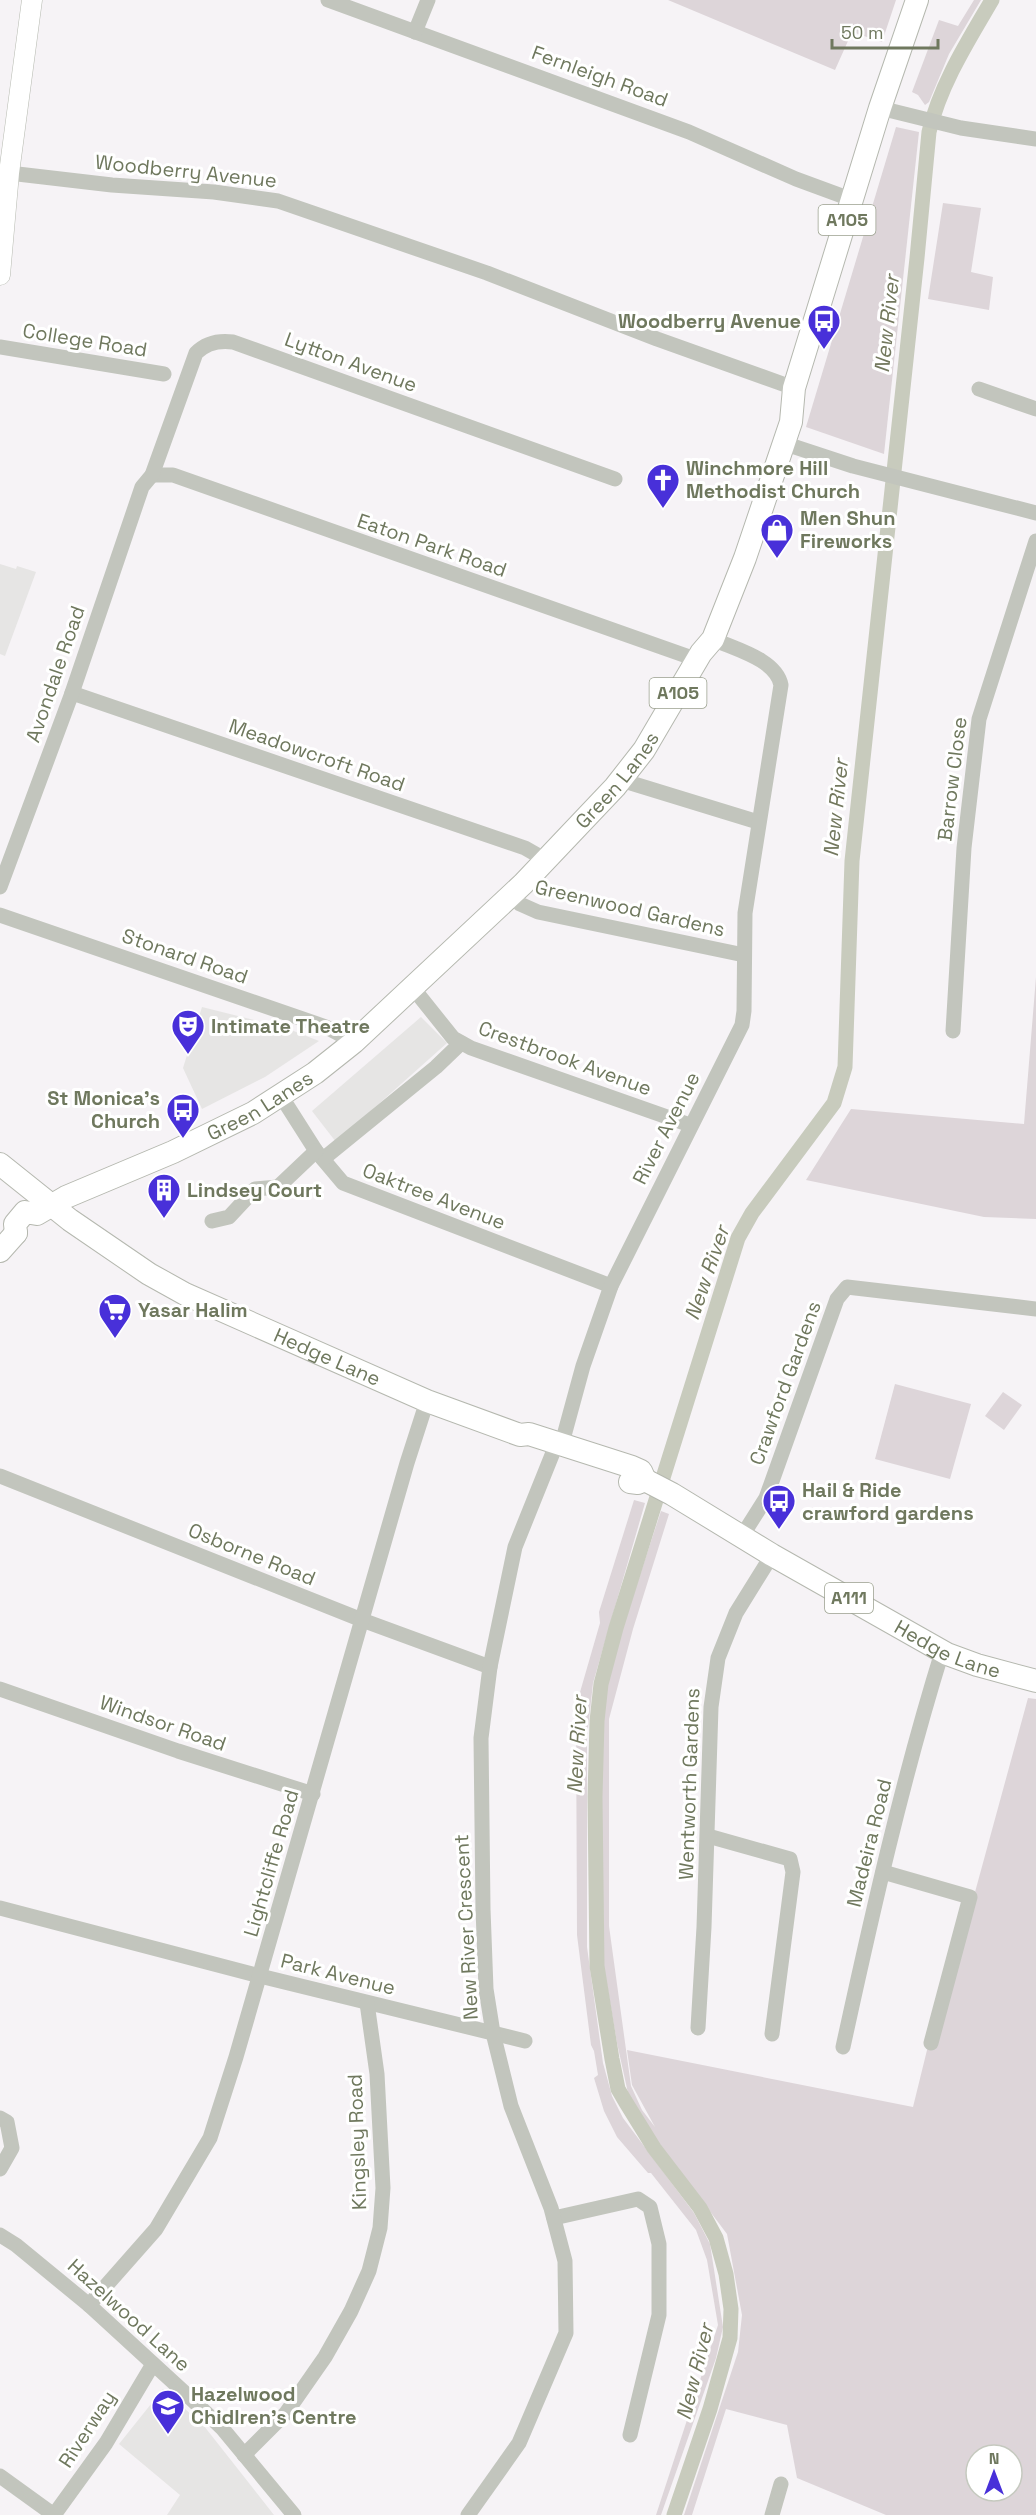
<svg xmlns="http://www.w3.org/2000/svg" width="1036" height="2515" viewBox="0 0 1036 2515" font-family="'Space Grotesk',sans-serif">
	<rect width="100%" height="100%" fill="#f6f3f6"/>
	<!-- built -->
	<g fill="#e6e5e4">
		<path d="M 0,564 L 16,569 L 17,566 L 36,572 L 5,656 L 0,654 Z"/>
		<path d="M 202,1007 L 286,1028 L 319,1041 L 265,1077 L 202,1109 L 183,1068 Z"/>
		<path d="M 421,1017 L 447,1043 L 336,1142 L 312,1111 Z"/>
		<path d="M 163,2389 L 204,2426 L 274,2515 L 167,2515 L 180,2495 L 119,2444 Z"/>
	</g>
	<!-- green -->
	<g fill="#ddd5d9" fill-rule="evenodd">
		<path d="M 668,0 L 896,0 L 882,42 L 852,32 L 835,70 Z"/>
		<path d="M 974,0 L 981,0 L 949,54 L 929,102 L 925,105 L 918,95 L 912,92 L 939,20 L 958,26 Z"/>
		<path d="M 896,127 L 919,132 L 884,454 L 806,427 Z"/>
		<path d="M 943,203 L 981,208 L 971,272 L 993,277 L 989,310 L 928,299 Z"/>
		<path d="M 1036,977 L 1036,1219 L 984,1217 L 806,1180 L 851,1109 L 1024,1124 Z"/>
		<path d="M 895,1384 L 971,1404 L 950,1479 L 875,1459 Z"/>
		<path d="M 1003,1392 L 1022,1405 L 1004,1430 L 985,1416 Z"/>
		<path d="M 634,1500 L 645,1503 L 593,1683 L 587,1738 L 587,1947 L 603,2063 L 612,2096 L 623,2118 L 694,2213 L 710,2244 L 723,2327 L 716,2358 L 661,2515 L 656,2515 L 718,2325 L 707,2260 L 696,2230 L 651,2173 L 648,2173 L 617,2137 L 604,2111 L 594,2078 L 598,2075 L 594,2051 L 591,2045 L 577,1935 L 576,1706 L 600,1623 L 599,1612 Z"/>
		<path d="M 661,1511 L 669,1514 L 633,1629 L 609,1719 L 609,1926 L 631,2086 L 642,2110 L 655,2127 L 632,2085 L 627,2050 L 913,2107 L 928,2046 L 933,2046 L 1028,1698 L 1036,1699 L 1036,2515 L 886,2515 L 797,2478 L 787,2425 L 726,2409 L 692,2515 L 684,2515 L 738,2352 L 742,2315 L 727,2234 L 645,2125 L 628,2093 L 617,2043 L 604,1967 L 601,1780 L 605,1693 L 610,1666 ZM 976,2455 L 1012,2455 L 1012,2491 L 976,2491 Z"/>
	</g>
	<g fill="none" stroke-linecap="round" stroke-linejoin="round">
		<!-- canal -->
		<path stroke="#c8cbbd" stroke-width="15" d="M 674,2515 L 710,2409 L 730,2338 L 731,2309 L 726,2274 L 716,2238 L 700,2208 L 654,2148 L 625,2101 L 618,2089 L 612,2059 L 597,1966 L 595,1797 L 597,1721 L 601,1684 L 616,1628 L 738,1238 L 752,1213 L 834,1103 L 845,1067 L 852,861 L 917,258 L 929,132 C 940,85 968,41 992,0"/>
		<defs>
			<path id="secondary" d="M 0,275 L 9,173 L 32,0"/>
			<g id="primary">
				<path id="s1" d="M 0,1164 L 70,1220 L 149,1274 L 185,1294 L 427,1401 L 520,1435 L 529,1434 L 632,1467 L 641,1471 L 645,1480"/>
				<path id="s2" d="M 16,1233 L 15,1224 L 25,1212 L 37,1214 L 66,1197 L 173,1152 L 253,1113 L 315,1073 L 354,1042 L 523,884 L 615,787 L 644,750 L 701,653 L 713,639 L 745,558 L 791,422 L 794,388 L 880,108 L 917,0"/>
				<path d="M 0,1251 L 16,1233"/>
				<path id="s3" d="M 630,1482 L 638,1483 L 645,1480 L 672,1494 L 772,1555 L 947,1654 L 977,1665 L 1036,1681"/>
			</g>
		</defs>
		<!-- secondary casing -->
		<use href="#secondary" stroke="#b6bab0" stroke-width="21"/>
		<!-- primary casing -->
		<use href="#primary" stroke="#b5b8af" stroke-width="24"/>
		<!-- street -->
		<g stroke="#c2c5bd" stroke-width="15">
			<path d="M 328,0 L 689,132 L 796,179 L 853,200"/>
			<path d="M 415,32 L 428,0"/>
			<path d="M 880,108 L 961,128 L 1036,139"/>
			<path d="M 9,173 L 112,185 L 214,192 L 278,201 L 487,273 L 657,339 L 794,388"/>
			<path d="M 0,347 L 164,374"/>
			<path d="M 979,389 L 1036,409"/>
			<path d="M 783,443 L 853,466 L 1036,513"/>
			<path d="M 152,475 L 173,475 L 698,660"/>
			<path d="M 72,693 L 525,848 L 546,860"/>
			<path d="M 621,780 L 758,822"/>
			<path d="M 0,887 L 72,693 L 142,487 L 152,475 L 196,353 C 206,343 218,340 233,342 L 615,479"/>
			<path d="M 511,895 L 520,904 L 538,912 L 744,955"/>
			<path d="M 0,915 L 326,1027 L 354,1042"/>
			<path d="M 413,988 L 453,1038 L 471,1048 L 690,1125"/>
			<path d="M 953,1031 L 964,848 L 979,719 L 1036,541"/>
			<path d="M 281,1096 L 316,1151 L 343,1183 L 611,1286"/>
			<path d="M 323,1159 L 436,1067 L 461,1043"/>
			<path d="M 212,1221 L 229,1217 L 255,1189 L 278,1187 L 316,1151"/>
			<path d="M 562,1443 L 583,1366 L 611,1286 L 742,1025 L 744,1011 L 745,913 L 781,685 C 776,659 734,649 713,639"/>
			<path d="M 0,1476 L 362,1620 L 490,1667"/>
			<path d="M 742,1536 L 766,1498 L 837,1299 L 847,1287 L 1036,1309"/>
			<path d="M 0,1689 L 178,1751 L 313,1794"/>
			<path d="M 708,1836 L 790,1859 L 793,1872 L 772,2034"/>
			<path d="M 883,1872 L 970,1897 L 931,2043"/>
			<path d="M 0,1908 L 260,1976 L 525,2041"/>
			<path d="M 698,2028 L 704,1927 L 711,1707 L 718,1658 L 736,1613 L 772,1555"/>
			<path d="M 843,2047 C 872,1914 902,1781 942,1652"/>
			<path d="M 0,2118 L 7,2122 L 12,2148 L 0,2169"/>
			<path d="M 554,2218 L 638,2199 L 650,2207 L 659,2244 L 659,2315 L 630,2435"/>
			<path d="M 0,2235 L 16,2245 L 89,2305 L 185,2393 L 222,2428 L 294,2515"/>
			<path d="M 89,2305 L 156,2229 L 210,2138 L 236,2057 L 407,1463 L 427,1401"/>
			<path d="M 244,2455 L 286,2413 L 325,2357 L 351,2311 L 369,2271 L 380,2228 L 383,2188 L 377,2074 L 367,2003"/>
			<path d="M 0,2476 L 54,2515"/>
			<path d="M 54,2515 L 106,2443 L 153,2364"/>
			<path d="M 468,2515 L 519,2443 L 566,2333 L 565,2261 L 551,2208 L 511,2106 L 493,2033 L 486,1989 L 483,1909 L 481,1738 L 490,1667 L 515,1547 L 552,1455"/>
			<path d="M 772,2515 L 781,2484"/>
		</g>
		<!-- secondary -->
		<use href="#secondary" stroke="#fff" stroke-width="20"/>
		<!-- primary -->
		<use href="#primary" stroke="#fff" stroke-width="22"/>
	</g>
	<!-- icons -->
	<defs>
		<symbol id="bus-pin" viewBox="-11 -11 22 30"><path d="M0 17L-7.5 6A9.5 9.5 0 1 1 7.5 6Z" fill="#4830d9" stroke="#fff"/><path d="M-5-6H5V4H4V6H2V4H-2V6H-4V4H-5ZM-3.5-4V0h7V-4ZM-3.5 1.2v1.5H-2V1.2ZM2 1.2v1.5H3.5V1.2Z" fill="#fff"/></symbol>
		<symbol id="church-pin" viewBox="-11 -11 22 30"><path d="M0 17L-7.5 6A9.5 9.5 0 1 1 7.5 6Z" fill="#4830d9" stroke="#fff"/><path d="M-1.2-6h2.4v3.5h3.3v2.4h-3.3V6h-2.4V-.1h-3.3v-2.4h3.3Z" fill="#fff"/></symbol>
		<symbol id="shop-pin" viewBox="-11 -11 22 30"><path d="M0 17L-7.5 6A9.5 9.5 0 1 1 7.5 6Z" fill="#4830d9" stroke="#fff"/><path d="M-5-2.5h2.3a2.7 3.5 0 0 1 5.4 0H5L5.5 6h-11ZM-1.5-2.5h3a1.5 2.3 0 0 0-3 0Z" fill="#fff"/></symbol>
		<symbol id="theatre-pin" viewBox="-11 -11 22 30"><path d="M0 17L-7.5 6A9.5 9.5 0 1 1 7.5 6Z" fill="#4830d9" stroke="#fff"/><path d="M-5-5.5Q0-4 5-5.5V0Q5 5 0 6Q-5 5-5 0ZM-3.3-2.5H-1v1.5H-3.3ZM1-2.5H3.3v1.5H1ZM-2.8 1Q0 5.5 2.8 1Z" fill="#fff"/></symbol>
		<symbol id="building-pin" viewBox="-11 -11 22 30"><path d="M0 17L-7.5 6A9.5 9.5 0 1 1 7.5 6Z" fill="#4830d9" stroke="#fff"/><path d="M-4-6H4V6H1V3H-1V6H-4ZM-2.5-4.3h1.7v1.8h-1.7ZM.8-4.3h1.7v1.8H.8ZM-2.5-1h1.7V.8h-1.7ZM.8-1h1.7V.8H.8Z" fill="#fff"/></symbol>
		<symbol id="supermarket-pin" viewBox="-11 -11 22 30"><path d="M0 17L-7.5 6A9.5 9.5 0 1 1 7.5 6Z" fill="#4830d9" stroke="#fff"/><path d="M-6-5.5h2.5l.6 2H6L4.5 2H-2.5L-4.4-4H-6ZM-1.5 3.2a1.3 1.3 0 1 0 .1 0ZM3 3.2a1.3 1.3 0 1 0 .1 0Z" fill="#fff"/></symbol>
		<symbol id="school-pin" viewBox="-11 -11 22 30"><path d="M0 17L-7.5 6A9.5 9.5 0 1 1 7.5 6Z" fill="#4830d9" stroke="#fff"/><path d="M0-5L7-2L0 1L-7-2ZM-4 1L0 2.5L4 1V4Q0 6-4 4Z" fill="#fff"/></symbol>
	</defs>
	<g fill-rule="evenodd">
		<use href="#bus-pin" x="805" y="302" width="38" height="52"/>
		<use href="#church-pin" x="644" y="461" width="38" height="52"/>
		<use href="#shop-pin" x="758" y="511" width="38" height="52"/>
		<use href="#theatre-pin" x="169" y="1007" width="38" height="52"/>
		<use href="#bus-pin" x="164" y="1091" width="38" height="52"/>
		<use href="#building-pin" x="145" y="1171" width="38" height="52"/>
		<use href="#supermarket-pin" x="96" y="1291" width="38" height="52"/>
		<use href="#bus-pin" x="760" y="1482" width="38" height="52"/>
		<use href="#school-pin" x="149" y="2387" width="38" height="52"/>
	</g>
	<g text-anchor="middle" stroke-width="6" stroke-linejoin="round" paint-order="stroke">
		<!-- shield labels -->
		<g fill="#fff" stroke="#9aa08e" stroke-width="1.5">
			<rect x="818.5" y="205" width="57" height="30" rx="4.5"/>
			<rect x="649.5" y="678" width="57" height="30" rx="4.5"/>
			<rect x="825" y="1583" width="48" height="30" rx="4.5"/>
		</g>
		<g font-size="18" font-weight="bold" fill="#6f785e">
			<text x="847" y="226">A105</text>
			<text x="678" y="699">A105</text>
			<text x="849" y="1604">A111</text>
		</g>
		<!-- street labels -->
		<g font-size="20" fill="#6f785e" stroke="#fff">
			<text transform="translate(600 76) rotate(20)" y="7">Fernleigh Road</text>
			<text transform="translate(186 171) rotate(6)" y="7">Woodberry Avenue</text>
			<text transform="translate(85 340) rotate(9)" y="7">College Road</text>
			<text transform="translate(351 362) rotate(20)" y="7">Lytton Avenue</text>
			<text transform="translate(432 545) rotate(19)" y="7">Eaton Park Road</text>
			<text transform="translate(55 674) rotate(-71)" y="7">Avondale Road</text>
			<text transform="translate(317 755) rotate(19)" y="7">Meadowcroft Road</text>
			<text dy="7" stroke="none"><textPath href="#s2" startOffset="771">Green Lanes</textPath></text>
			<text transform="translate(952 779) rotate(-83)" y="7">Barrow Close</text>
			<text transform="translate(630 908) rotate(13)" y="7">Greenwood Gardens</text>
			<text transform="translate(185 956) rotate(19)" y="7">Stonard Road</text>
			<text transform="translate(565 1058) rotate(20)" y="7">Crestbrook Avenue</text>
			<text dy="7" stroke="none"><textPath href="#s2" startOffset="285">Green Lanes</textPath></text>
			<text transform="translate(666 1128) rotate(-63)" y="7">River Avenue</text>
			<text transform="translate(434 1196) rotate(21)" y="7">Oaktree Avenue</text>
			<text dy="7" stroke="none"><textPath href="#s1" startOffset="382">Hedge Lane</textPath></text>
			<text transform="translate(785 1383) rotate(-70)" y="7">Crawford Gardens</text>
			<text transform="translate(252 1554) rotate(22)" y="7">Osborne Road</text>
			<text dy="7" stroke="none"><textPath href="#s3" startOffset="363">Hedge Lane</textPath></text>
			<text transform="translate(163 1723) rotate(19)" y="7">Windsor Road</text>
			<text transform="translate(689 1784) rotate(-88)" y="7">Wentworth Gardens</text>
			<text transform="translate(869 1843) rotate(-76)" y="7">Madeira Road</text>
			<text transform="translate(271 1863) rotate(-74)" y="7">Lightcliffe Road</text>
			<text transform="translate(466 1927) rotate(-93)" y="7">New River Crescent</text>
			<text transform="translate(338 1974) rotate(14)" y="7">Park Avenue</text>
			<text transform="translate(357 2142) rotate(-92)" y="7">Kingsley Road</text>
			<text transform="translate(129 2315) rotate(42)" y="7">Hazelwood Lane</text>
			<text transform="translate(87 2429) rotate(-57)" y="7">Riverway</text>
		</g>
		<!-- poi labels -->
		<g font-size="20" font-weight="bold" fill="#6f785e" stroke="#fff" text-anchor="start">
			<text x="801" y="328" text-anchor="end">Woodberry Avenue</text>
			<text x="686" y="475">Winchmore Hill<tspan x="686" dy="23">Methodist Church</tspan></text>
			<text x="800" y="525">Men Shun<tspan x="800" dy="23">Fireworks</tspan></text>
			<text x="211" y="1033">Intimate Theatre</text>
			<text x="160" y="1105" text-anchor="end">St Monica's<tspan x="160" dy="23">Church</tspan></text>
			<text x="187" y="1197">Lindsey Court</text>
			<text x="138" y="1317">Yasar Halim</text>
			<text x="802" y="1497">Hail &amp; Ride<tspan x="802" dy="23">crawford gardens</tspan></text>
			<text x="191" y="2401">Hazelwood<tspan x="191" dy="23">Chidlren's Centre</tspan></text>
		</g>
		<!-- water labels -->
		<g font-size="21" font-style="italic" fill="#73785e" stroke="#fff">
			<text transform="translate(887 324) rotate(-84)" y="7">New River</text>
			<text transform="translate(836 808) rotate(-84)" y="7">New River</text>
			<text transform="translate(707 1273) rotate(-71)" y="7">New River</text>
			<text transform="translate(577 1745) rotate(-87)" y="7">New River</text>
			<text transform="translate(695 2372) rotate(-76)" y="7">New River</text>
		</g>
	</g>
	<!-- north arrow -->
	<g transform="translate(994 2473)"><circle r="28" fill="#ffffff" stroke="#c5c9bf" stroke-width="1.5"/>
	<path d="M0-4.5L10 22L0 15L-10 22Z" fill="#4830d9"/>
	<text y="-9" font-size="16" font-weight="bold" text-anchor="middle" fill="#6f785e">N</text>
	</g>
	<!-- scale -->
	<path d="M832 39v9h106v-9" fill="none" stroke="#6f785e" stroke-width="3"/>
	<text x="841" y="39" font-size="18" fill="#6f785e" stroke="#ffffff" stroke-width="4.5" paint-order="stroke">50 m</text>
</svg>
